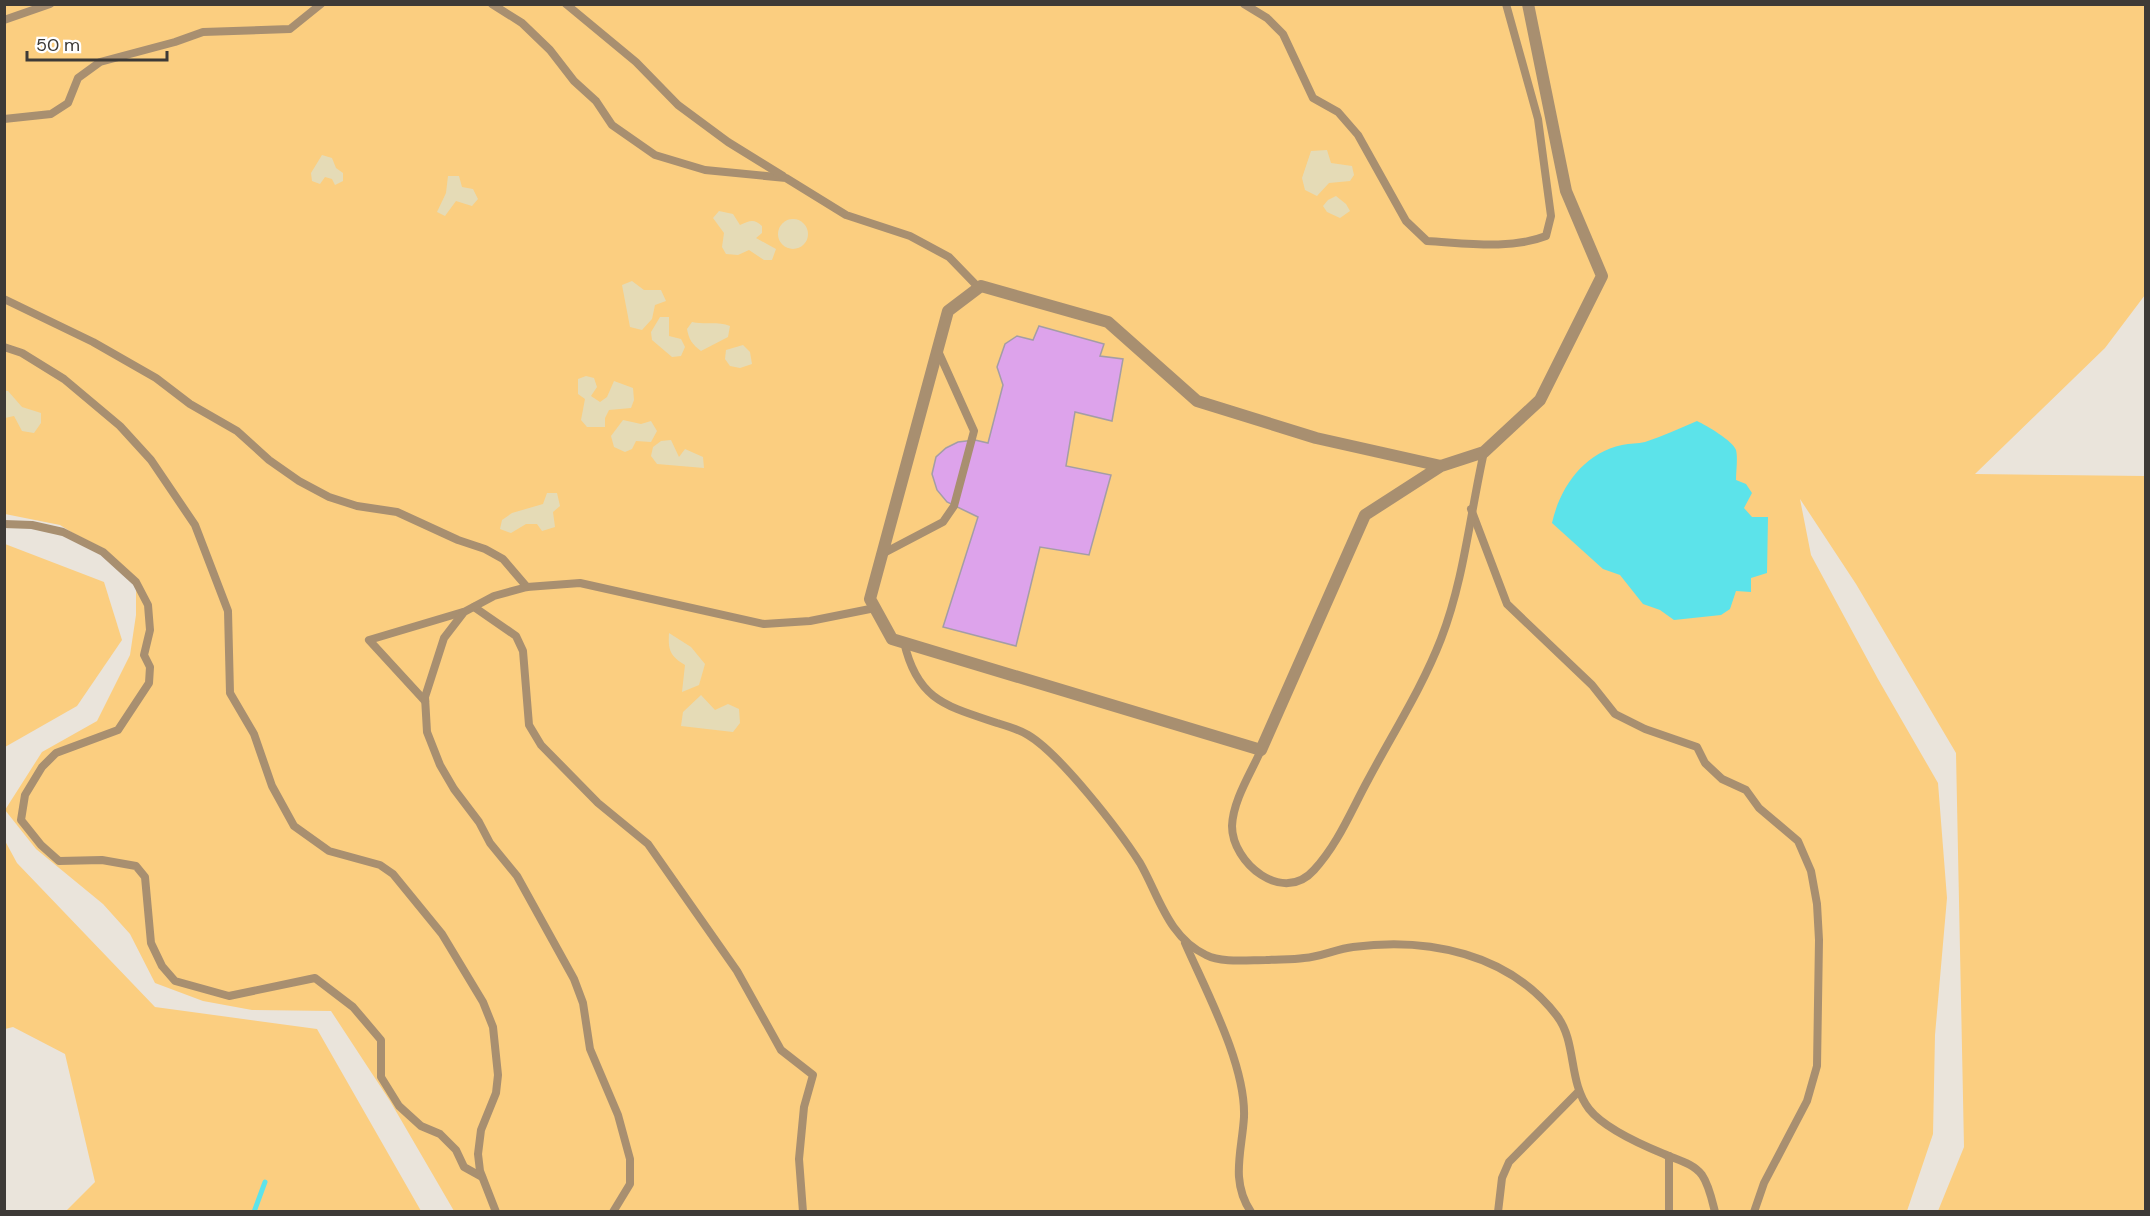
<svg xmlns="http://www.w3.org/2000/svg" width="2150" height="1216" viewBox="0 0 2150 1216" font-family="'DM Sans',sans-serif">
	<rect width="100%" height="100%" fill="#eae4db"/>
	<!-- green -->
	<g fill="#fbce80">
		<path d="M 5,5 L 2145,5 L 2145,295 L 2105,348 L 1975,474 L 2145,476 L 2145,1211 L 1938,1211 L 1964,1147 L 1956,753 L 1856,584 L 1800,499 L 1811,555 L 1878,679 L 1938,783 L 1947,898 L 1935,1035 L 1933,1134 L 1907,1211 L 454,1211 L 390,1101 L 331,1011 L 252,1010 L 203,1001 L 155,983 L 130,934 L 103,904 L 36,849 L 5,810 L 42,752 L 97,721 L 130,655 L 136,615 L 136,582 L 103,552 L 60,525 L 5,514 Z"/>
		<path d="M 5,544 L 104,582 L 122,640 L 77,706 L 5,747 Z"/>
		<path d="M 4,839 L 17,863 L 155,1007 L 317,1029 L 421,1211 L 66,1211 L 95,1182 L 65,1054 L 13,1027 L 5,1029 Z"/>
	</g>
	<!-- sand -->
	<g fill="#e5dbb6">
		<path d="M 1327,150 L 1331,163 L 1352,166 L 1354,175 L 1350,181 L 1329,183 L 1317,196 L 1305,190 L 1302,178 L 1311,151 Z"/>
		<path d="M 322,155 L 332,158 L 336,168 L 343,173 L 343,181 L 335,185 L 332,179 L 325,177 L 320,184 L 312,181 L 311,173 Z"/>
		<path d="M 448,176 L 459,176 L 462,187 L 473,189 L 478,199 L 472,206 L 456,201 L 445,216 L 437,212 L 446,193 Z"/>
		<path d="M 1336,196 L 1346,204 L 1350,211 L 1340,218 L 1327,212 L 1323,206 L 1328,200 Z"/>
		<path d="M 719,211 L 733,214 L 740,225 C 749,221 754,218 762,226 L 762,233 L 756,238 L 776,249 L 772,260 L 764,260 L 749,250 L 738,255 L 726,254 L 722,247 L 724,233 L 713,218 Z"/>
		<circle cx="793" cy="234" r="15"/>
		<path d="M 632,281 L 644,290 L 661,290 L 666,301 L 655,305 L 652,319 L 642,330 L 630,327 L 622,285 Z"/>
		<path d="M 660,317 L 669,317 L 669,336 L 681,339 L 685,347 L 681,356 L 672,357 L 652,340 L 651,332 Z"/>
		<path d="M 692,322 C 706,325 718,321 730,326 L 728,337 L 701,351 C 692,344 689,340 687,329 Z"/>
		<path d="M 743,345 L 750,352 L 752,364 L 740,368 L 730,366 L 725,359 L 726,350 Z"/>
		<path d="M 586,376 L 594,378 L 597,387 L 591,396 L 600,402 L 607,397 L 614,381 L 633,388 L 634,400 L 631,408 L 609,410 L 605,418 L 605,427 L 587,427 L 581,420 L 585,399 L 578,394 L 578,379 Z"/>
		<path d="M 5,391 L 8,391 L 22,407 L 41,413 L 41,423 L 34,433 L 22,431 L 14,416 L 5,418 Z"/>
		<path d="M 623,420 L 641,424 L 651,421 L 657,431 L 651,442 L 636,441 L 632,449 L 625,452 L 614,447 L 611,436 Z"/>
		<path d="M 671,440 L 679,457 L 685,449 L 703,457 L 704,468 L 657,464 L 651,456 L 653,447 L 661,441 Z"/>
		<path d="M 547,493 L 557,493 L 560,506 L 553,512 L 555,527 L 542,531 L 537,524 L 526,524 L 511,533 L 500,529 L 502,520 L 512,513 L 543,504 Z"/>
		<path d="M 669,633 L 691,647 L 705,664 L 699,685 L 682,692 L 685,665 C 670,656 668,650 669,633 Z"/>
		<path d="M 701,695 L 715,710 L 728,704 L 739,709 L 740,723 L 733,732 L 681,726 L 683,712 Z"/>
	</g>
	<!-- water -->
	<path fill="#5ce3ea" d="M 1697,421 C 1706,425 1733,441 1736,450 C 1738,458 1736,471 1736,480 L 1746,484 L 1752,493 L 1744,508 L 1752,517 L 1768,517 L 1767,573 L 1751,578 L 1751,592 L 1736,591 L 1730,609 L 1721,615 L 1674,620 L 1660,610 L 1643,604 L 1620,575 L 1603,569 L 1552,523 C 1560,487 1584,453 1622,445 C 1630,443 1638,444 1645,442 C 1663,436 1680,428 1697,421 Z"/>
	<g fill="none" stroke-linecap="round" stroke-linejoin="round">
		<!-- stream -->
		<path stroke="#5ce3ea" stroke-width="5" d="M 254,1212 L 265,1182"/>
	</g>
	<!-- building -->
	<path fill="#dda3eb" stroke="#a49da5" stroke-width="1.5" d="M 1039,326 L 1104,344 L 1100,356 L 1123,359 L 1112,421 L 1075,412 L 1066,466 L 1111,475 L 1089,555 L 1040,547 L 1016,646 L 943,627 L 978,517 L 947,502 L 937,490 L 932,474 L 936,457 L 946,448 L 958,442 L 975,440 L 988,443 L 1003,385 L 997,367 L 1005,344 L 1017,336 L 1033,340 Z"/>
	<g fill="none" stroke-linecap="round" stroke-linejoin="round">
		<!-- lane -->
		<g stroke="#a88f70" stroke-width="8">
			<path d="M 492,4 L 522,23 L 550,50 L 574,81 L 596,101 L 612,125 L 655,155 L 705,170 L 786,178 L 846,215 L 910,236 L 949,257 L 979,288"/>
			<path d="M 566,4 L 636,62 L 678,105 L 728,142 L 783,176"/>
			<path d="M 1244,4 L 1267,18 L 1283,34 L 1313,98 L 1338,112 L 1358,135 L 1406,221 L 1427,241 C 1465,243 1510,250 1546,236 L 1551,216 L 1538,119 L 1506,4"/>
			<path d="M 4,20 L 50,4"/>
			<path d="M 4,119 L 51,114 L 68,103 L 78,78 L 100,62 L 175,42 L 203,32 L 290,29 L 321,4"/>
			<path d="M 4,299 L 93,342 L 156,378 L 190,404 L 237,431 L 269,460 L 299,481 L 329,497 L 357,506 L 397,512 L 458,540 L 485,549 L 503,559 L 527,587"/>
			<path d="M 4,347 L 22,353 L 64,379 L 120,426 L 151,460 L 195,525 L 228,611 L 230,693 L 254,734 L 272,786 L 294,826 L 329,851 L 380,865 L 393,874 L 442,934 L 483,1002 L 493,1027 L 498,1075 L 496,1093 L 481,1130 L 478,1154 L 480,1171 L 496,1212"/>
			<path d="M 1471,509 L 1507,604 L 1592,685 L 1615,714 L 1645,729 L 1697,747 L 1705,763 L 1722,779 L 1746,790 L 1759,808 L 1798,841 L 1811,871 L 1817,904 L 1819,940 L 1817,1066 L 1807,1101 L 1764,1183 L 1754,1212"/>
			<path d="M 4,524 L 32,525 L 63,532 L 103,552 L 136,582 L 148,605 L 150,630 L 144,655 L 150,667 L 149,683 L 118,730 L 56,753 L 42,767 L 25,795 L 21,820 L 41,845 L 59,861 L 102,860 L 136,866 L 145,877 L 151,943 L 162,966 L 175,981 L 229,996 L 315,978 L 353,1007 L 381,1040 L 381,1077 L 399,1106 L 421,1126 L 440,1134 L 456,1150 L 464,1167 L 482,1177"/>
			<path d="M 882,554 L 943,522 L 954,506 L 974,431 L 938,351"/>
			<path d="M 474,607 L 516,636 L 523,651 L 529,725 L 541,745 L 598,803 L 648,844 L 737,971 L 781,1050 L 813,1075 L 804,1107 L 799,1159 L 803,1212"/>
			<path d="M 904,642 C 917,700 946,706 997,723 C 1007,726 1018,729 1028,735 C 1060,754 1119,830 1140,863 C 1159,896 1168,937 1206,955 C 1221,963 1248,960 1266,960 C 1278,959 1292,960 1304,958 C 1321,957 1336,949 1353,947 C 1427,937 1509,953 1557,1016 C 1577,1042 1568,1082 1589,1109 C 1604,1128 1642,1145 1664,1154 C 1677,1160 1693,1163 1702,1175 C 1709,1185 1712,1200 1715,1212"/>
			<path d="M 425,701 L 369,640 L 463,612"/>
			<path d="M 1261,750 C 1251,773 1233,800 1232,826 C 1232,863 1283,905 1314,870 C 1338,844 1351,811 1368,780 C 1393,733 1422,688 1441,639 C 1464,580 1470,514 1484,452"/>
			<path d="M 1185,943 C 1206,991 1246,1065 1244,1117 C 1242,1151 1230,1181 1251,1212"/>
			<path d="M 1669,1156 L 1669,1212"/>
			<path d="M 613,1212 L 630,1184 L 630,1159 L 618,1115 L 590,1049 L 583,1003 L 574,979 L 517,876 L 490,843 L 479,822 L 454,789 L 440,765 L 427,732 L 425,697 L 444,638 L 464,612 L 494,596 L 527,587 L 580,583 L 764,624 L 810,621 L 875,608"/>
			<path d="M 1498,1212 L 1502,1178 L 1509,1162 L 1579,1091"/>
		</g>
		<!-- street -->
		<path stroke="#a88f70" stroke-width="12" d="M 1441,466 L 1316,438 L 1197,401 L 1108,322 L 981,286 L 948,311 L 870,599 L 892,639 L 1261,750 L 1365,515 L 1441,466 L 1484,452 L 1540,400 L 1602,276 L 1566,191 L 1528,4"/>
	</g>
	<!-- border -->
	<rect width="2150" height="1216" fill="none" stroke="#3d3a37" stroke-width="12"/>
	<!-- scale -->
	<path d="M27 51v9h140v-9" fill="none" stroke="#3d3a37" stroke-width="3"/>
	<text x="36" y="51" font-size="18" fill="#3d3a37" stroke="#ffffff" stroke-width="4.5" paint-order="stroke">50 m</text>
</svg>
